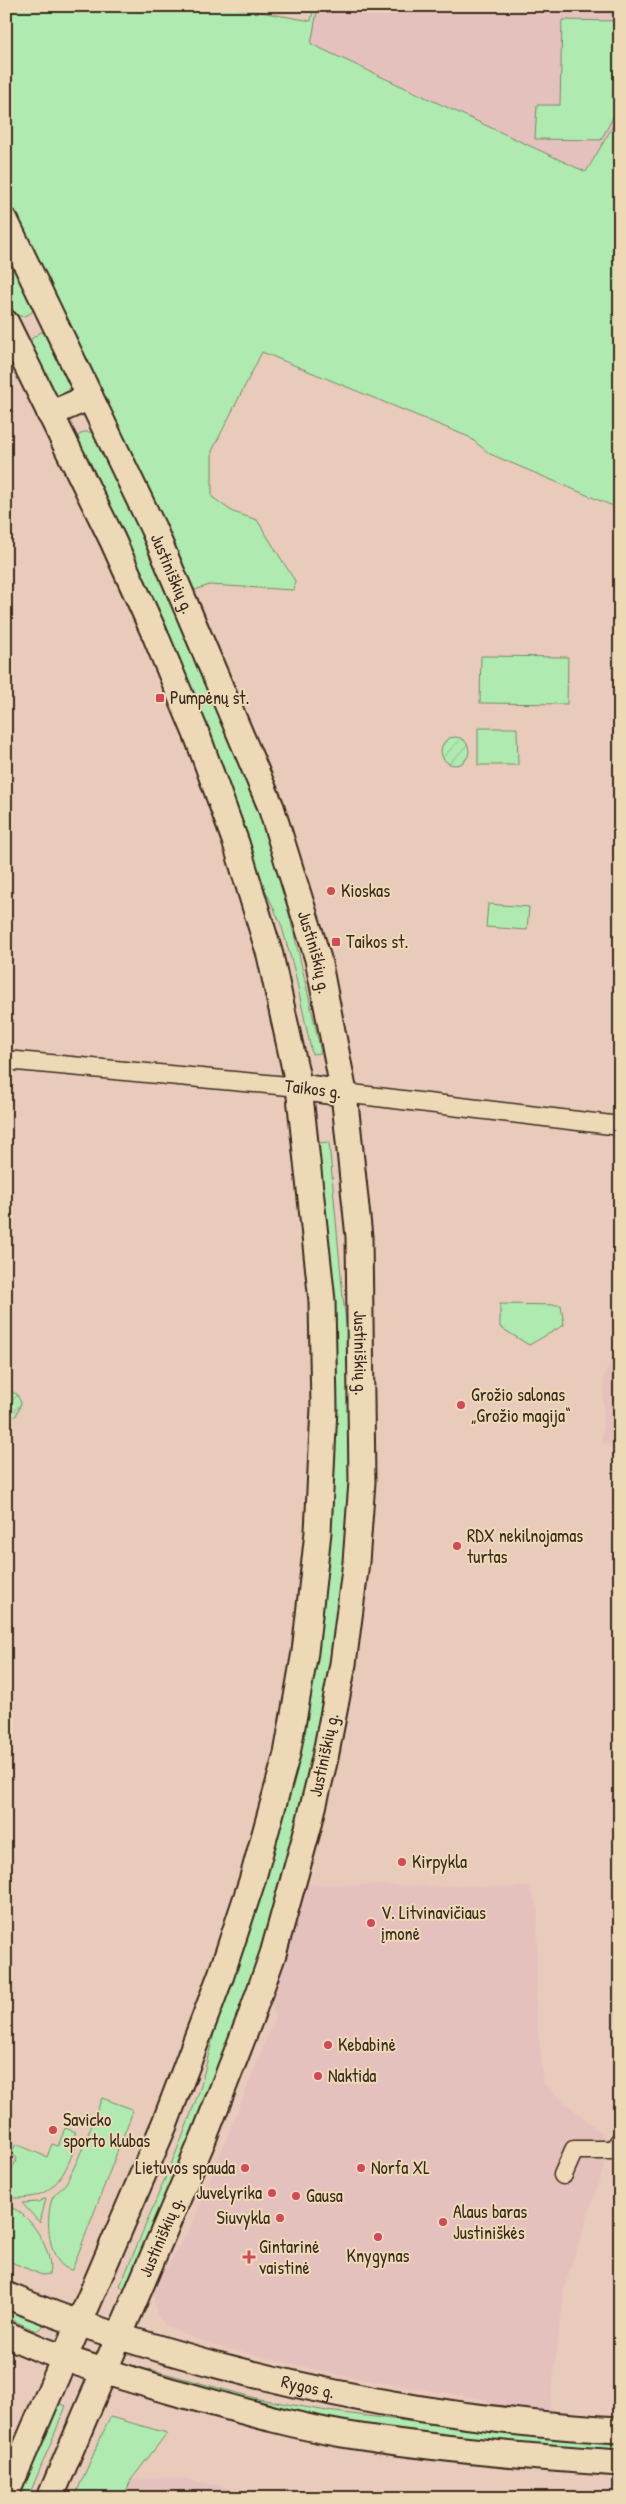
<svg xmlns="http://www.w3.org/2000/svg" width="626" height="2504" viewBox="0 0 626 2504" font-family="'Patrick Hand',sans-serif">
	<defs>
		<pattern id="garden-furrows" width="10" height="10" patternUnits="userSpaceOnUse" patternTransform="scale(1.25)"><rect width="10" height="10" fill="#afeab0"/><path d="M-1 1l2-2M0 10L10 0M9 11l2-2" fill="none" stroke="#97c997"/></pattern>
	</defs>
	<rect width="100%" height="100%" fill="#e9cbbb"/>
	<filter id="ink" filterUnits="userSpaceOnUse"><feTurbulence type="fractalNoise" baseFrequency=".02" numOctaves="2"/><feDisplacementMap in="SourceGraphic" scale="10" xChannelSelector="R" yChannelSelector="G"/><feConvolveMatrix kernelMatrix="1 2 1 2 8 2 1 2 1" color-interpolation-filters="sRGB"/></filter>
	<g filter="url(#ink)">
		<!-- built -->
		<g fill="#e5c1be">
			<path d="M 318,6 L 620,6 L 620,114 L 586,172 L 311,44 Z"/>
			<path d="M 620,1340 L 620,1451 L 602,1442 L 604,1375 Z"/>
			<path d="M 307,1884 L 529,1887 L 538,1909 L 536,2009 L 544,2084 L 612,2142 L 565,2285 L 549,2416 L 503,2408 L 483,2399 L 342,2376 L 224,2348 L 182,2334 L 165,2325 L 157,2316 L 153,2295 L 157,2283 L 192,2225 L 275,2017 L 271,2002 L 272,1990 Z"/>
			<path d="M 167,2476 L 284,2498 L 123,2498 L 131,2480 Z"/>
		</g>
		<!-- green -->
		<g fill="#afeab0" stroke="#758a67">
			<path d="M 6,6 L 226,6 L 311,21 L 314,6 L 318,6 L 311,44 L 586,172 L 620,114 L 620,509 L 490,454 L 469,437 L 262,352 L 212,451 L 212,497 L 233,512 L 257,520 L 295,581 L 294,590 L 209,585 L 192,591 L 6,197 Z"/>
			<path d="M 562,20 L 620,21 L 620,104 L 601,140 L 535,139 L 537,105 L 560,105 Z"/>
			<path d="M 6,245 L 33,307 L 32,312 C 1,335 6,257 6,245 Z"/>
			<path d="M 41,332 L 49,335 L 69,378 L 70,388 L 64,396 L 58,398 L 54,394 L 32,350 L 31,339 Z"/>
			<path d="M 84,432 L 90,432 L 95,436 C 158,571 225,704 270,847 C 291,914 306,984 321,1053 L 312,1054 L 294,969 L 281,924 L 257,872 L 76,441 L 79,435 Z"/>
			<path d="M 481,656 L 568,657 L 567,704 L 480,703 Z"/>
			<path d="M 478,728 L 517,728 L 518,765 L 478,765 Z"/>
			<path d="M 488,904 L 529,907 L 527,930 L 486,927 Z"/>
			<path d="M 329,1142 L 343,1298 L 356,1399 L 348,1549 L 335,1651 L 306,1799 L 270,1921 L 218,2074 L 127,2290 L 120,2286 L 182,2138 L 200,2089 L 218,2017 L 257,1897 L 333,1448 L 336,1353 L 331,1275 L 318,1143 Z"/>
			<path d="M 500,1304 L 561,1305 L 564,1325 L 529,1345 L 500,1327 Z"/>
			<path d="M 102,2098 L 132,2109 L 131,2116 L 72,2270 C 48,2267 44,2216 53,2197 C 56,2192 63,2188 66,2183 C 81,2156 91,2126 102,2098 Z"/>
			<path d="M 65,2128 L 76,2132 L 73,2138 L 77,2140 C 69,2165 59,2192 30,2197 C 22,2198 13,2199 6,2196 L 6,2183 L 17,2158 L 11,2154 L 16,2144 L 47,2157 L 52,2144 L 58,2146 Z"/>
			<path d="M 46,2198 L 40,2223 L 22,2203 L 38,2202 Z"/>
			<path d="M 6,2206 C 28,2209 55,2252 49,2274 L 42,2275 L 6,2260 Z"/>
			<path d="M 6,2308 L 41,2324 L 42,2327 L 36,2331 L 6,2317 Z"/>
			<path d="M 149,2369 L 259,2399 L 327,2411 L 526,2436 L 620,2442 L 620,2452 L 393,2431 L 306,2415 L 149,2373 Z"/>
			<path d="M 59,2403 L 66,2406 L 28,2498 L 18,2498 Z"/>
			<path d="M 110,2417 L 167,2433 L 131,2480 L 123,2498 L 74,2498 Z"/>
		</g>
		<!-- garden -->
		<g fill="url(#garden-furrows)" stroke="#758a67">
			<circle cx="455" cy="751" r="14"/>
			<path d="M 6,1390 L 17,1394 L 21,1403 L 16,1416 L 7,1420 Z"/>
		</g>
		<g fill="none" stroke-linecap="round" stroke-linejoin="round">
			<defs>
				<g id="street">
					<path d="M 6,1060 L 299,1087"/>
					<path d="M 344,1093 L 620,1126"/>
					<path d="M 563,2175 L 574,2150 L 613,2150 L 620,2141"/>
				</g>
				<g id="secondary">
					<path id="s1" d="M 6,222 L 153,528 L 271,807 L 318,959 L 344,1093 L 359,1237 L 362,1482 L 356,1562 L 343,1664 L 325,1758 L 308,1828 L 273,1954 L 251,2016 L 204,2137 L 50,2498"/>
					<path d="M 6,323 L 112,539 L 156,637 L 198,738 L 236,843 L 270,955 L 299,1087 L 322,1301 L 324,1408 L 318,1532 L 305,1652 L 287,1754 L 252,1881 L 221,1975 L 165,2123 L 6,2494"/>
					<path d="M 50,414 L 90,397"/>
					<path d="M 299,1087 L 344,1093"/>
					<path id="s2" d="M 6,2295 C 76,2325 148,2346 221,2366 C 355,2401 482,2423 620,2430"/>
					<path d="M 6,2334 C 60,2360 116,2375 174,2392 C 229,2407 285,2424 342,2434 C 434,2449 527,2457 620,2463"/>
				</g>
			</defs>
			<!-- street casing -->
			<use href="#street" stroke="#3b2a1e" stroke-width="21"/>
			<!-- secondary casing -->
			<use href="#secondary" stroke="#3b2a1e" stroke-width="29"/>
			<!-- street -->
			<use href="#street" stroke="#eed9b7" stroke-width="18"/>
			<!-- secondary -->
			<use href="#secondary" stroke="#eed9b7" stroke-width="25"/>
		</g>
	</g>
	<!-- markers -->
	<g fill="#d1495b" stroke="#eed9b7" stroke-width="2">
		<rect x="155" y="693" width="10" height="10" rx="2.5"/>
		<circle cx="331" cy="891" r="5"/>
		<rect x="331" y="937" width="10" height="10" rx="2.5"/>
		<circle cx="461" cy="1405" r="5"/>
		<circle cx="457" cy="1546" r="5"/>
		<circle cx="402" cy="1862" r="5"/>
		<circle cx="371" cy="1923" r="5"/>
		<circle cx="328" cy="2045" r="5"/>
		<circle cx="318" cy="2076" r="5"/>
		<circle cx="53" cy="2130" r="5"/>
		<circle cx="245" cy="2168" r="5"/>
		<circle cx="361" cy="2168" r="5"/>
		<circle cx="272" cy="2193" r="5"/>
		<circle cx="296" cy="2196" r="5"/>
		<circle cx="280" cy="2218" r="5"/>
		<circle cx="443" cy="2222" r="5"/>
		<circle cx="378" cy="2237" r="5"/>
		<path d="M246.5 2249.5h5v5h5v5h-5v5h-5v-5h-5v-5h5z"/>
	</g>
	<g text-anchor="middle" stroke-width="4" stroke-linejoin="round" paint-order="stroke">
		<!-- street labels -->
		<g font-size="18" fill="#3b2a1e" stroke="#eed9b7">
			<text dy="6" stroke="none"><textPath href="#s1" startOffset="389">Justiniškių g.</textPath></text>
			<text dy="6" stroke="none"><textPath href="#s1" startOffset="794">Justiniškių g.</textPath></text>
			<text transform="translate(313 1089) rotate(7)" y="6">Taikos g.</text>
			<text dy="6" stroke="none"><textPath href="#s1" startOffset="1199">Justiniškių g.</textPath></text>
			<text transform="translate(324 1755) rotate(-78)" y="6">Justiniškių g.</text>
			<text transform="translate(161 2237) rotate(-67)" y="6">Justiniškių g.</text>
			<text dy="6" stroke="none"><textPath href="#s2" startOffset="316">Rygos g.</textPath></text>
		</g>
		<!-- poi labels -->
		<g font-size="18" fill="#3b2a1e" stroke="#eed9b7" text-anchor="start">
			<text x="170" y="704">Pumpėnų st.</text>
			<text x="341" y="897">Kioskas</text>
			<text x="346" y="948">Taikos st.</text>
			<text x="471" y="1401">Grožio salonas<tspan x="471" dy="21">„Grožio magija“</tspan></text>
			<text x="467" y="1542">RDX nekilnojamas<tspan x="467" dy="21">turtas</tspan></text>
			<text x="412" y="1868">Kirpykla</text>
			<text x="381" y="1919">V. Litvinavičiaus<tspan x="381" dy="21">įmonė</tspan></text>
			<text x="338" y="2051">Kebabinė</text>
			<text x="328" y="2082">Naktida</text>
			<text x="63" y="2126">Savicko<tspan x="63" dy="21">sporto klubas</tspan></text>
			<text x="235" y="2174" text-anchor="end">Lietuvos spauda</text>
			<text x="371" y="2174">Norfa XL</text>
			<text x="262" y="2199" text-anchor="end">Juvelyrika</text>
			<text x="306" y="2202">Gausa</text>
			<text x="453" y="2218">Alaus baras<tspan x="453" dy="21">Justiniškės</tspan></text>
			<text x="270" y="2224" text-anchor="end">Siuvykla</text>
			<text x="259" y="2253">Gintarinė<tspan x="259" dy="21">vaistinė</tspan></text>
			<text x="378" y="2262" text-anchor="middle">Knygynas</text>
		</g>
	</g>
	<!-- margin -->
	<rect width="626" height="2504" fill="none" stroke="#eed9b7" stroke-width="25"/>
	<rect x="12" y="12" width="601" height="2479" fill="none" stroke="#3b2a1e" stroke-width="2" filter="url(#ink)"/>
</svg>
